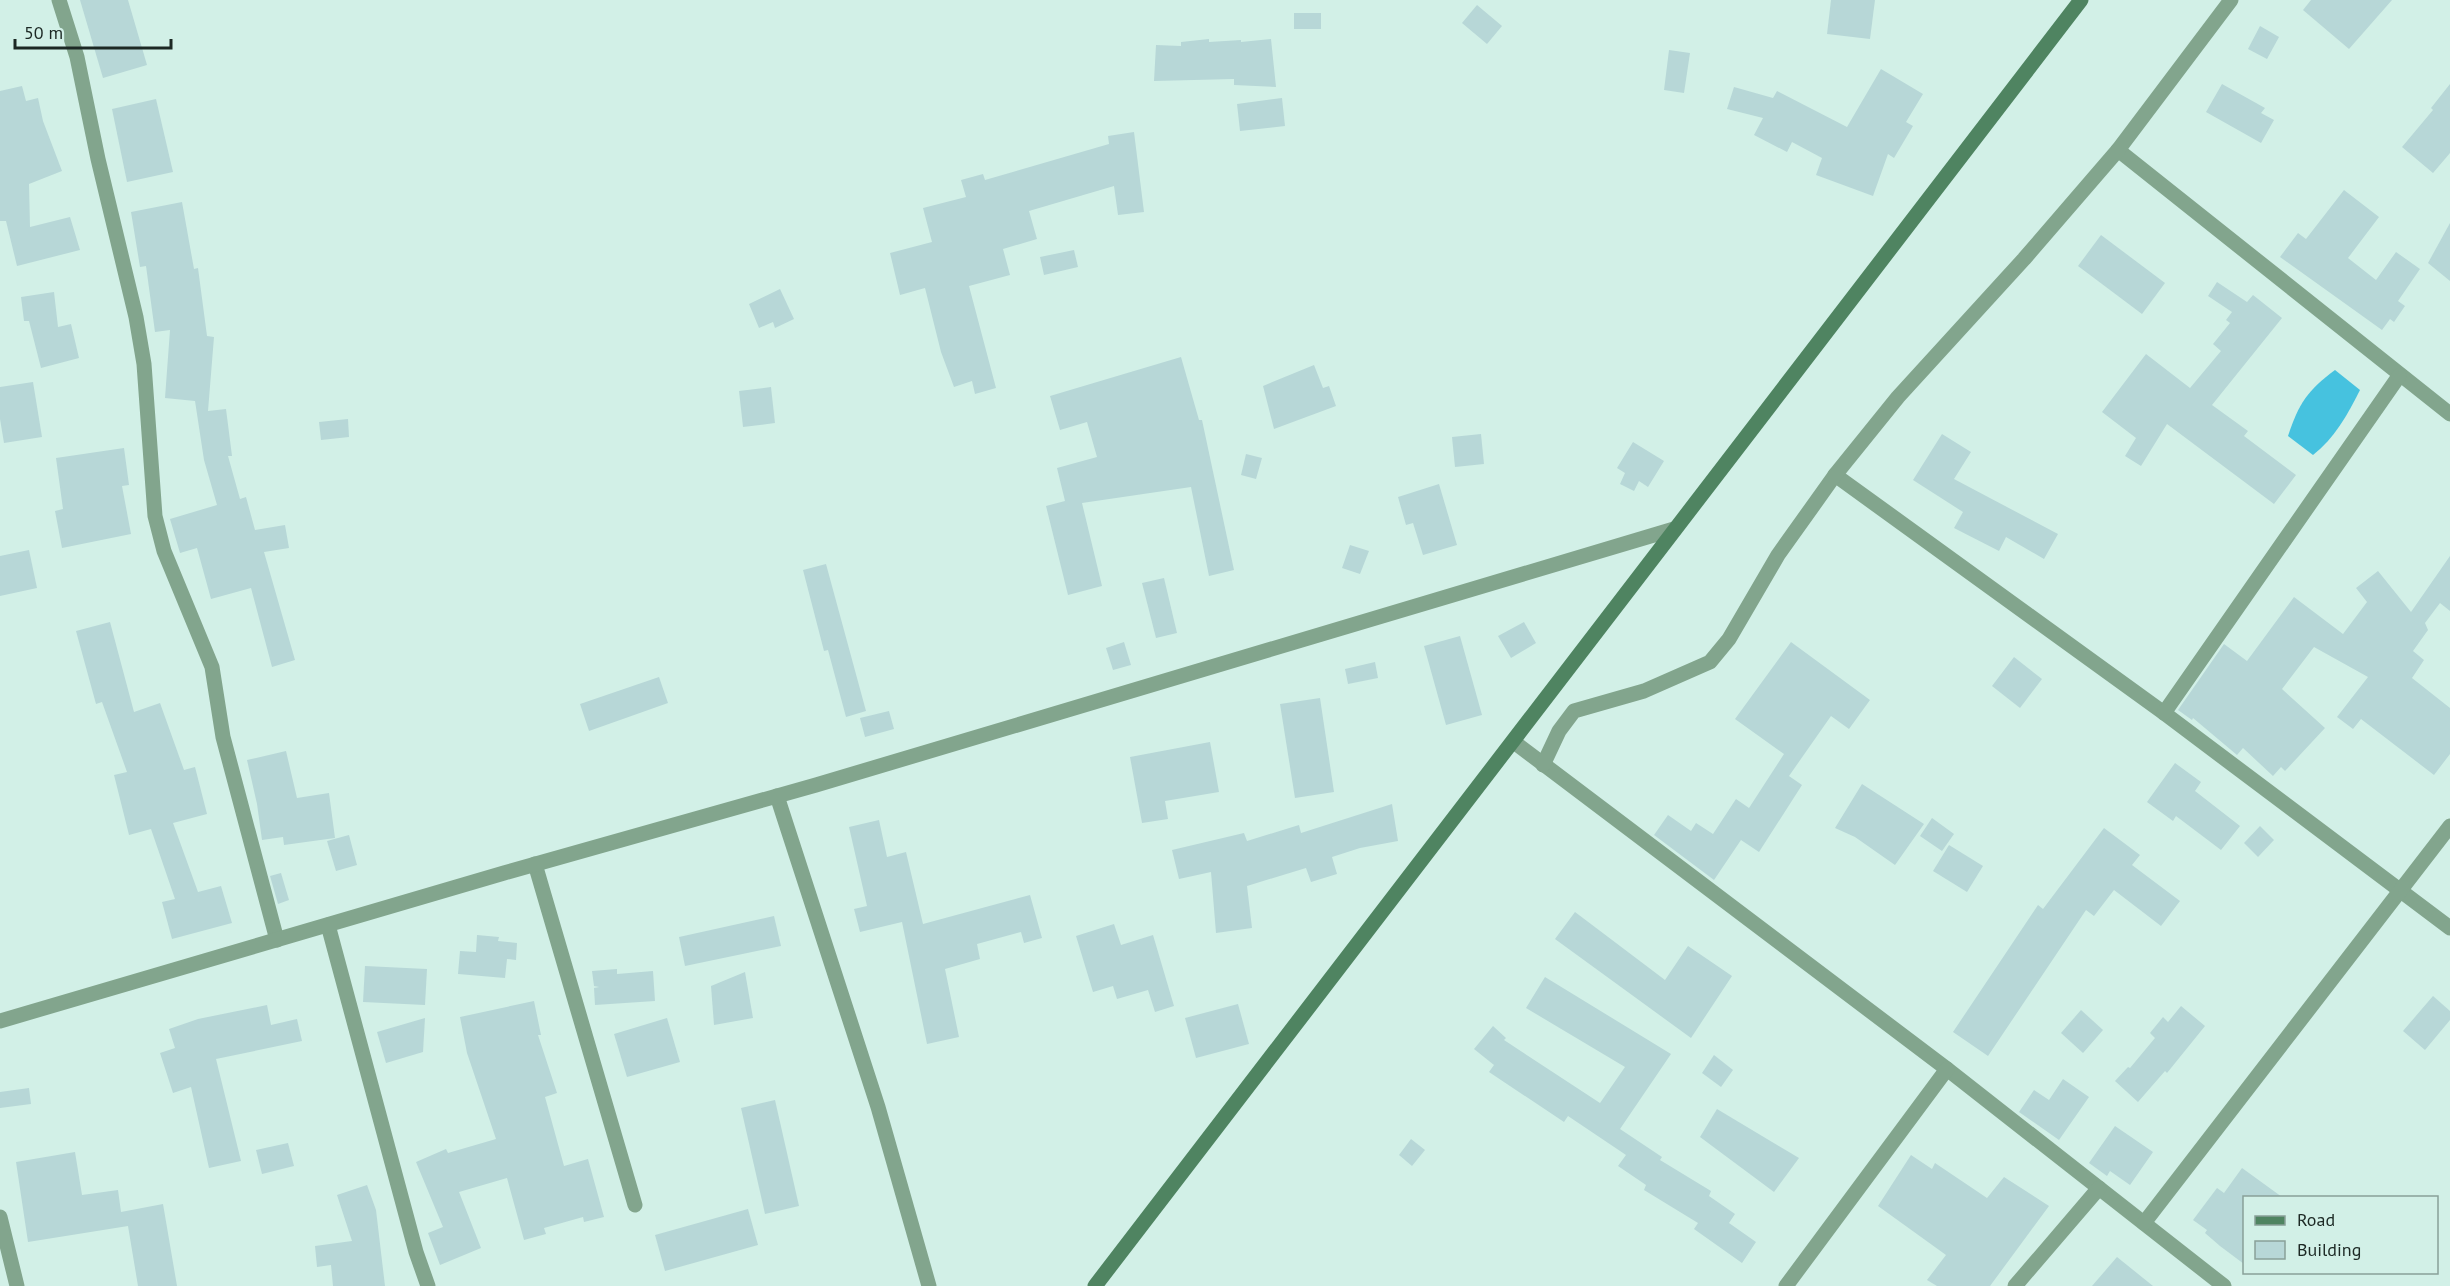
<svg xmlns="http://www.w3.org/2000/svg" width="2450" height="1286" viewBox="0 0 2450 1286" font-family="'PT Sans',sans-serif">
	<rect width="100%" height="100%" fill="#d2f0e7"/>
	<!-- water -->
	<path fill="#46c2df" d="M 2335,370 L 2360,390 C 2348,414 2334,439 2313,455 L 2288,436 C 2299,403 2307,391 2335,370 Z"/>
	<!-- building -->
	<g fill="#b7d7d7">
		<path d="M 80,0 L 128,0 L 147,65 L 103,78 Z"/>
		<path d="M 1831,0 L 1875,0 L 1870,39 L 1827,34 Z"/>
		<path d="M 2311,0 L 2392,0 L 2349,49 L 2303,10 Z"/>
		<path d="M 1477,5 L 1502,26 L 1487,44 L 1462,23 Z"/>
		<rect x="1294" y="13" width="27" height="16"/>
		<path d="M 2260,26 L 2279,37 L 2267,59 L 2248,49 Z"/>
		<path d="M 1209,39 L 1209,42 L 1241,40 L 1241,42 L 1271,39 L 1276,87 L 1234,85 L 1234,79 L 1154,81 L 1156,45 L 1181,46 L 1181,42 Z"/>
		<path d="M 1669,50 L 1690,53 L 1684,93 L 1664,90 Z"/>
		<path d="M 1881,69 L 1923,94 L 1906,122 L 1913,126 L 1894,158 L 1888,154 L 1873,196 L 1816,175 L 1822,158 L 1792,142 L 1787,152 L 1754,135 L 1763,118 L 1727,109 L 1734,87 L 1773,98 L 1777,91 L 1847,127 Z"/>
		<path d="M 2222,84 L 2265,108 L 2261,113 L 2274,120 L 2261,143 L 2206,112 Z"/>
		<path d="M 2450,84 L 2450,153 L 2433,173 L 2402,147 L 2433,110 L 2431,108 Z"/>
		<path d="M 22,86 L 26,101 L 38,98 L 43,121 L 62,171 L 29,184 L 30,227 L 70,217 L 80,250 L 17,266 L 6,221 L 0,221 L 0,91 Z"/>
		<path d="M 1282,98 L 1285,126 L 1240,131 L 1237,104 Z"/>
		<path d="M 156,99 L 173,172 L 127,182 L 112,109 Z"/>
		<path d="M 1134,132 L 1144,212 L 1118,215 L 1114,186 L 1029,211 L 1037,239 L 1003,249 L 1010,275 L 969,286 L 996,388 L 975,394 L 972,381 L 954,387 L 941,352 L 925,288 L 900,295 L 890,253 L 932,242 L 923,208 L 966,197 L 961,180 L 983,174 L 985,180 L 1109,144 L 1108,136 Z"/>
		<path d="M 2344,190 L 2379,217 L 2348,258 L 2376,280 L 2396,252 L 2420,269 L 2398,301 L 2405,306 L 2394,322 L 2390,319 L 2382,330 L 2280,257 L 2298,233 L 2306,239 Z"/>
		<path d="M 182,202 L 194,269 L 198,268 L 207,336 L 214,337 L 208,411 L 226,409 L 232,456 L 228,456 L 240,499 L 246,497 L 255,530 L 285,525 L 289,548 L 264,552 L 295,660 L 272,667 L 251,588 L 211,599 L 197,548 L 180,553 L 170,519 L 217,505 L 204,460 L 195,401 L 165,398 L 170,330 L 155,332 L 146,266 L 140,267 L 131,212 Z"/>
		<path d="M 2450,223 L 2450,281 L 2428,263 Z"/>
		<path d="M 2101,235 L 2165,283 L 2142,314 L 2078,266 Z"/>
		<path d="M 1074,250 L 1078,267 L 1044,275 L 1040,257 Z"/>
		<path d="M 2217,282 L 2247,302 L 2253,295 L 2282,318 L 2212,405 L 2248,431 L 2244,436 L 2296,475 L 2274,504 L 2167,424 L 2141,466 L 2125,456 L 2136,438 L 2102,412 L 2146,354 L 2190,388 L 2221,351 L 2213,344 L 2230,323 L 2226,320 L 2232,312 L 2208,296 Z"/>
		<path d="M 780,289 L 794,319 L 775,328 L 773,322 L 759,328 L 749,304 Z"/>
		<path d="M 54,292 L 58,327 L 71,324 L 79,358 L 41,368 L 29,321 L 24,321 L 21,297 Z"/>
		<path d="M 1181,357 L 1199,420 L 1202,420 L 1234,570 L 1209,576 L 1191,487 L 1082,503 L 1102,586 L 1068,595 L 1046,506 L 1065,501 L 1057,468 L 1097,457 L 1087,422 L 1060,430 L 1050,396 Z"/>
		<path d="M 1314,365 L 1323,388 L 1329,386 L 1336,406 L 1274,429 L 1263,386 Z"/>
		<path d="M 33,382 L 42,437 L 4,443 L 0,419 L 0,387 Z"/>
		<path d="M 771,387 L 775,423 L 743,427 L 739,391 Z"/>
		<path d="M 348,419 L 349,437 L 321,440 L 319,422 Z"/>
		<path d="M 1481,434 L 1484,464 L 1455,467 L 1452,437 Z"/>
		<path d="M 1942,434 L 1971,452 L 1954,479 L 2058,534 L 2044,559 L 2006,537 L 1999,551 L 1954,528 L 1963,512 L 1913,480 Z"/>
		<path d="M 1633,442 L 1664,461 L 1648,487 L 1639,481 L 1634,491 L 1620,484 L 1625,473 L 1617,468 Z"/>
		<path d="M 124,448 L 129,485 L 122,486 L 131,534 L 62,548 L 55,511 L 63,509 L 56,458 Z"/>
		<path d="M 1246,454 L 1262,458 L 1256,479 L 1241,475 Z"/>
		<path d="M 1439,484 L 1457,545 L 1423,555 L 1413,523 L 1406,525 L 1398,497 Z"/>
		<path d="M 1350,545 L 1369,551 L 1360,574 L 1342,568 Z"/>
		<path d="M 29,550 L 37,588 L 0,596 L 0,556 Z"/>
		<path d="M 2450,556 L 2450,611 L 2440,603 L 2425,623 L 2428,630 L 2413,651 L 2424,660 L 2412,678 L 2450,708 L 2450,754 L 2434,775 L 2361,719 L 2353,729 L 2337,717 L 2368,677 L 2314,647 L 2282,689 L 2325,728 L 2285,771 L 2281,767 L 2273,776 L 2243,748 L 2237,755 L 2193,718 L 2192,720 L 2178,710 L 2224,644 L 2247,661 L 2294,597 L 2343,634 L 2367,602 L 2356,588 L 2378,571 L 2411,612 Z"/>
		<path d="M 826,564 L 866,711 L 846,717 L 828,650 L 824,651 L 803,570 Z"/>
		<path d="M 1164,578 L 1177,633 L 1156,638 L 1142,583 Z"/>
		<path d="M 110,622 L 134,712 L 160,703 L 184,770 L 195,767 L 207,814 L 173,823 L 198,892 L 221,886 L 232,923 L 172,939 L 162,902 L 175,899 L 151,829 L 129,835 L 114,775 L 127,772 L 102,702 L 96,704 L 76,631 Z"/>
		<path d="M 1524,622 L 1536,643 L 1511,658 L 1498,636 Z"/>
		<path d="M 1460,636 L 1482,715 L 1446,725 L 1424,646 Z"/>
		<path d="M 1124,642 L 1131,665 L 1113,670 L 1106,648 Z"/>
		<path d="M 1791,642 L 1870,700 L 1849,729 L 1831,716 L 1789,776 L 1802,785 L 1759,852 L 1741,840 L 1714,880 L 1654,835 L 1668,815 L 1691,831 L 1696,823 L 1713,834 L 1736,799 L 1749,808 L 1784,754 L 1735,719 Z"/>
		<path d="M 2014,657 L 2042,679 L 2020,708 L 1992,686 Z"/>
		<path d="M 1375,662 L 1378,678 L 1348,684 L 1345,669 Z"/>
		<path d="M 659,677 L 668,703 L 589,731 L 580,704 Z"/>
		<path d="M 1320,698 L 1334,792 L 1295,798 L 1280,704 Z"/>
		<path d="M 889,711 L 894,729 L 865,737 L 860,718 Z"/>
		<path d="M 1210,742 L 1219,792 L 1165,801 L 1168,819 L 1142,823 L 1130,757 Z"/>
		<path d="M 286,751 L 297,798 L 329,793 L 335,838 L 284,845 L 283,837 L 262,840 L 257,804 L 247,760 Z"/>
		<path d="M 2175,763 L 2201,782 L 2195,791 L 2240,826 L 2221,850 L 2176,816 L 2173,821 L 2147,802 Z"/>
		<path d="M 1862,784 L 1924,824 L 1895,865 L 1855,837 L 1835,828 Z"/>
		<path d="M 1392,804 L 1398,841 L 1360,848 L 1332,857 L 1337,874 L 1311,882 L 1306,868 L 1247,886 L 1252,928 L 1216,933 L 1211,872 L 1179,879 L 1172,850 L 1244,833 L 1247,841 L 1299,825 L 1301,833 Z"/>
		<path d="M 1932,818 L 1954,834 L 1942,851 L 1920,836 Z"/>
		<path d="M 879,820 L 887,857 L 906,852 L 923,924 L 1030,895 L 1042,938 L 1024,943 L 1021,932 L 977,944 L 980,959 L 945,969 L 959,1037 L 927,1044 L 902,922 L 860,932 L 854,909 L 867,906 L 849,827 Z"/>
		<path d="M 2260,826 L 2274,840 L 2258,857 L 2244,843 Z"/>
		<path d="M 2104,828 L 2140,855 L 2132,865 L 2180,901 L 2161,926 L 2114,890 L 2094,916 L 2086,910 L 1988,1056 L 1953,1032 L 2038,905 L 2043,909 Z"/>
		<path d="M 349,835 L 357,865 L 336,871 L 327,841 Z"/>
		<path d="M 1949,845 L 1983,866 L 1967,892 L 1933,871 Z"/>
		<path d="M 281,873 L 289,900 L 278,904 L 270,876 Z"/>
		<path d="M 1575,912 L 1665,980 L 1688,946 L 1732,976 L 1691,1038 L 1555,939 Z"/>
		<path d="M 774,916 L 781,946 L 685,966 L 679,937 Z"/>
		<path d="M 1114,924 L 1121,945 L 1153,935 L 1174,1006 L 1155,1012 L 1148,990 L 1117,999 L 1113,986 L 1093,992 L 1076,936 Z"/>
		<path d="M 477,935 L 499,937 L 498,941 L 517,943 L 516,960 L 507,959 L 505,978 L 458,974 L 460,951 L 476,952 Z"/>
		<path d="M 365,966 L 427,969 L 425,1005 L 363,1002 Z"/>
		<path d="M 617,969 L 617,974 L 653,971 L 655,1001 L 595,1005 L 594,988 L 599,987 L 594,986 L 592,971 Z"/>
		<path d="M 745,972 L 753,1018 L 714,1025 L 711,986 Z"/>
		<path d="M 1545,977 L 1671,1054 L 1620,1129 L 1662,1157 L 1660,1160 L 1711,1191 L 1709,1196 L 1735,1214 L 1729,1223 L 1756,1242 L 1742,1263 L 1694,1229 L 1698,1223 L 1644,1190 L 1646,1185 L 1618,1166 L 1626,1155 L 1568,1116 L 1564,1122 L 1489,1072 L 1494,1065 L 1474,1049 L 1493,1026 L 1506,1038 L 1504,1040 L 1600,1103 L 1625,1067 L 1526,1008 Z"/>
		<path d="M 2433,996 L 2450,1011 L 2450,1020 L 2425,1050 L 2403,1031 Z"/>
		<path d="M 534,1001 L 541,1035 L 538,1035 L 557,1093 L 545,1097 L 564,1166 L 588,1159 L 604,1217 L 584,1222 L 583,1217 L 544,1228 L 546,1234 L 524,1240 L 507,1178 L 459,1192 L 481,1248 L 440,1265 L 428,1233 L 443,1227 L 416,1162 L 446,1149 L 448,1153 L 496,1139 L 467,1053 L 460,1017 Z"/>
		<path d="M 1238,1004 L 1249,1044 L 1196,1058 L 1185,1018 Z"/>
		<path d="M 267,1005 L 271,1025 L 297,1019 L 302,1041 L 216,1059 L 241,1161 L 209,1168 L 191,1087 L 173,1093 L 160,1053 L 175,1048 L 169,1029 L 198,1019 Z"/>
		<path d="M 2181,1006 L 2205,1026 L 2167,1073 L 2165,1071 L 2138,1102 L 2115,1081 L 2128,1067 L 2130,1068 L 2155,1038 L 2150,1033 L 2163,1017 L 2168,1022 Z"/>
		<path d="M 2081,1010 L 2103,1030 L 2083,1053 L 2061,1033 Z"/>
		<path d="M 425,1018 L 423,1052 L 386,1063 L 377,1032 Z"/>
		<path d="M 667,1018 L 680,1062 L 627,1077 L 614,1034 Z"/>
		<path d="M 1714,1055 L 1733,1070 L 1721,1087 L 1702,1073 Z"/>
		<path d="M 2063,1079 L 2089,1097 L 2059,1140 L 2019,1112 L 2034,1090 L 2049,1100 Z"/>
		<path d="M 29,1088 L 31,1104 L 0,1108 L 0,1092 Z"/>
		<path d="M 775,1100 L 799,1206 L 765,1214 L 741,1108 Z"/>
		<path d="M 1717,1109 L 1799,1158 L 1774,1192 L 1700,1137 Z"/>
		<path d="M 2115,1126 L 2153,1152 L 2130,1185 L 2110,1171 L 2107,1176 L 2089,1163 Z"/>
		<path d="M 1411,1139 L 1425,1150 L 1412,1166 L 1399,1155 Z"/>
		<path d="M 288,1143 L 294,1166 L 262,1174 L 256,1150 Z"/>
		<path d="M 75,1152 L 82,1195 L 118,1190 L 121,1212 L 163,1204 L 177,1286 L 138,1286 L 128,1226 L 28,1242 L 16,1162 Z"/>
		<path d="M 1911,1155 L 1932,1169 L 1935,1163 L 1987,1198 L 2004,1177 L 2049,1206 L 1990,1286 L 1937,1286 L 1927,1280 L 1946,1255 L 1878,1206 Z"/>
		<path d="M 2242,1168 L 2282,1197 L 2244,1197 L 2244,1264 L 2220,1246 L 2205,1233 L 2207,1230 L 2193,1220 L 2217,1188 L 2224,1193 Z"/>
		<path d="M 367,1185 L 376,1210 L 385,1286 L 333,1286 L 331,1265 L 317,1267 L 315,1246 L 352,1241 L 337,1195 Z"/>
		<path d="M 748,1209 L 758,1245 L 665,1271 L 655,1235 Z"/>
		<path d="M 2117,1257 L 2153,1286 L 2092,1286 Z"/>
	</g>
	<g fill="none" stroke-linecap="round" stroke-linejoin="round">
		<!-- street -->
		<g stroke="#82a58d" stroke-width="15">
			<path d="M 59,0 L 77,57 L 98,159 L 136,317 L 144,364 L 155,516 L 164,551 L 212,667 L 223,737 L 277,940"/>
			<path d="M 2118,150 L 2450,414"/>
			<path d="M 1835,475 L 2164,713 L 2450,928"/>
			<path d="M 2164,713 L 2399,376"/>
			<path d="M 1514,742 L 1947,1069 L 2224,1286"/>
			<path d="M 1543,765 L 1559,731 L 1574,711 L 1644,691 L 1710,662 L 1729,639 L 1778,555 L 1835,475 L 1898,397 L 2024,259 L 2118,150 L 2231,0"/>
			<path d="M 777,796 L 878,1107 L 929,1286"/>
			<path d="M 535,864 L 635,1205"/>
			<path d="M 328,925 L 416,1252 L 428,1286"/>
			<path d="M 0,1021 L 504,873 L 816,785 L 1674,529"/>
			<path d="M 0,1217 L 17,1286"/>
			<path d="M 2144,1223 L 2450,826"/>
			<path d="M 1786,1286 L 1947,1069"/>
			<path d="M 2015,1286 L 2099,1188"/>
		</g>
		<!-- secondary -->
		<path stroke="#4f8461" stroke-width="15" d="M 1095,1286 L 2081,0"/>
	</g>
	<!-- legend -->
	<rect x="2243" y="1196" width="195" height="78" fill="#d2f0e7" stroke="#89a099" stroke-width="1.5"/>
	<rect x="2255" y="1216" width="30" height="9" fill="#4f8461" stroke="#89a099" stroke-width="1.5"/>
	<text x="2297" y="1226" font-size="18" fill="#1c2824">Road</text>
	<rect x="2255" y="1241" width="30" height="18" fill="#b7d7d7" stroke="#89a099" stroke-width="1.5"/>
	<text x="2297" y="1256" font-size="18" fill="#1c2824">Building</text>
	<!-- scale -->
	<path d="M15 39v9h156v-9" fill="none" stroke="#1c2824" stroke-width="3"/>
	<text x="24" y="39" font-size="18" fill="#1c2824" stroke="#d2f0e7" stroke-width="4.5" paint-order="stroke">50 m</text>
</svg>
